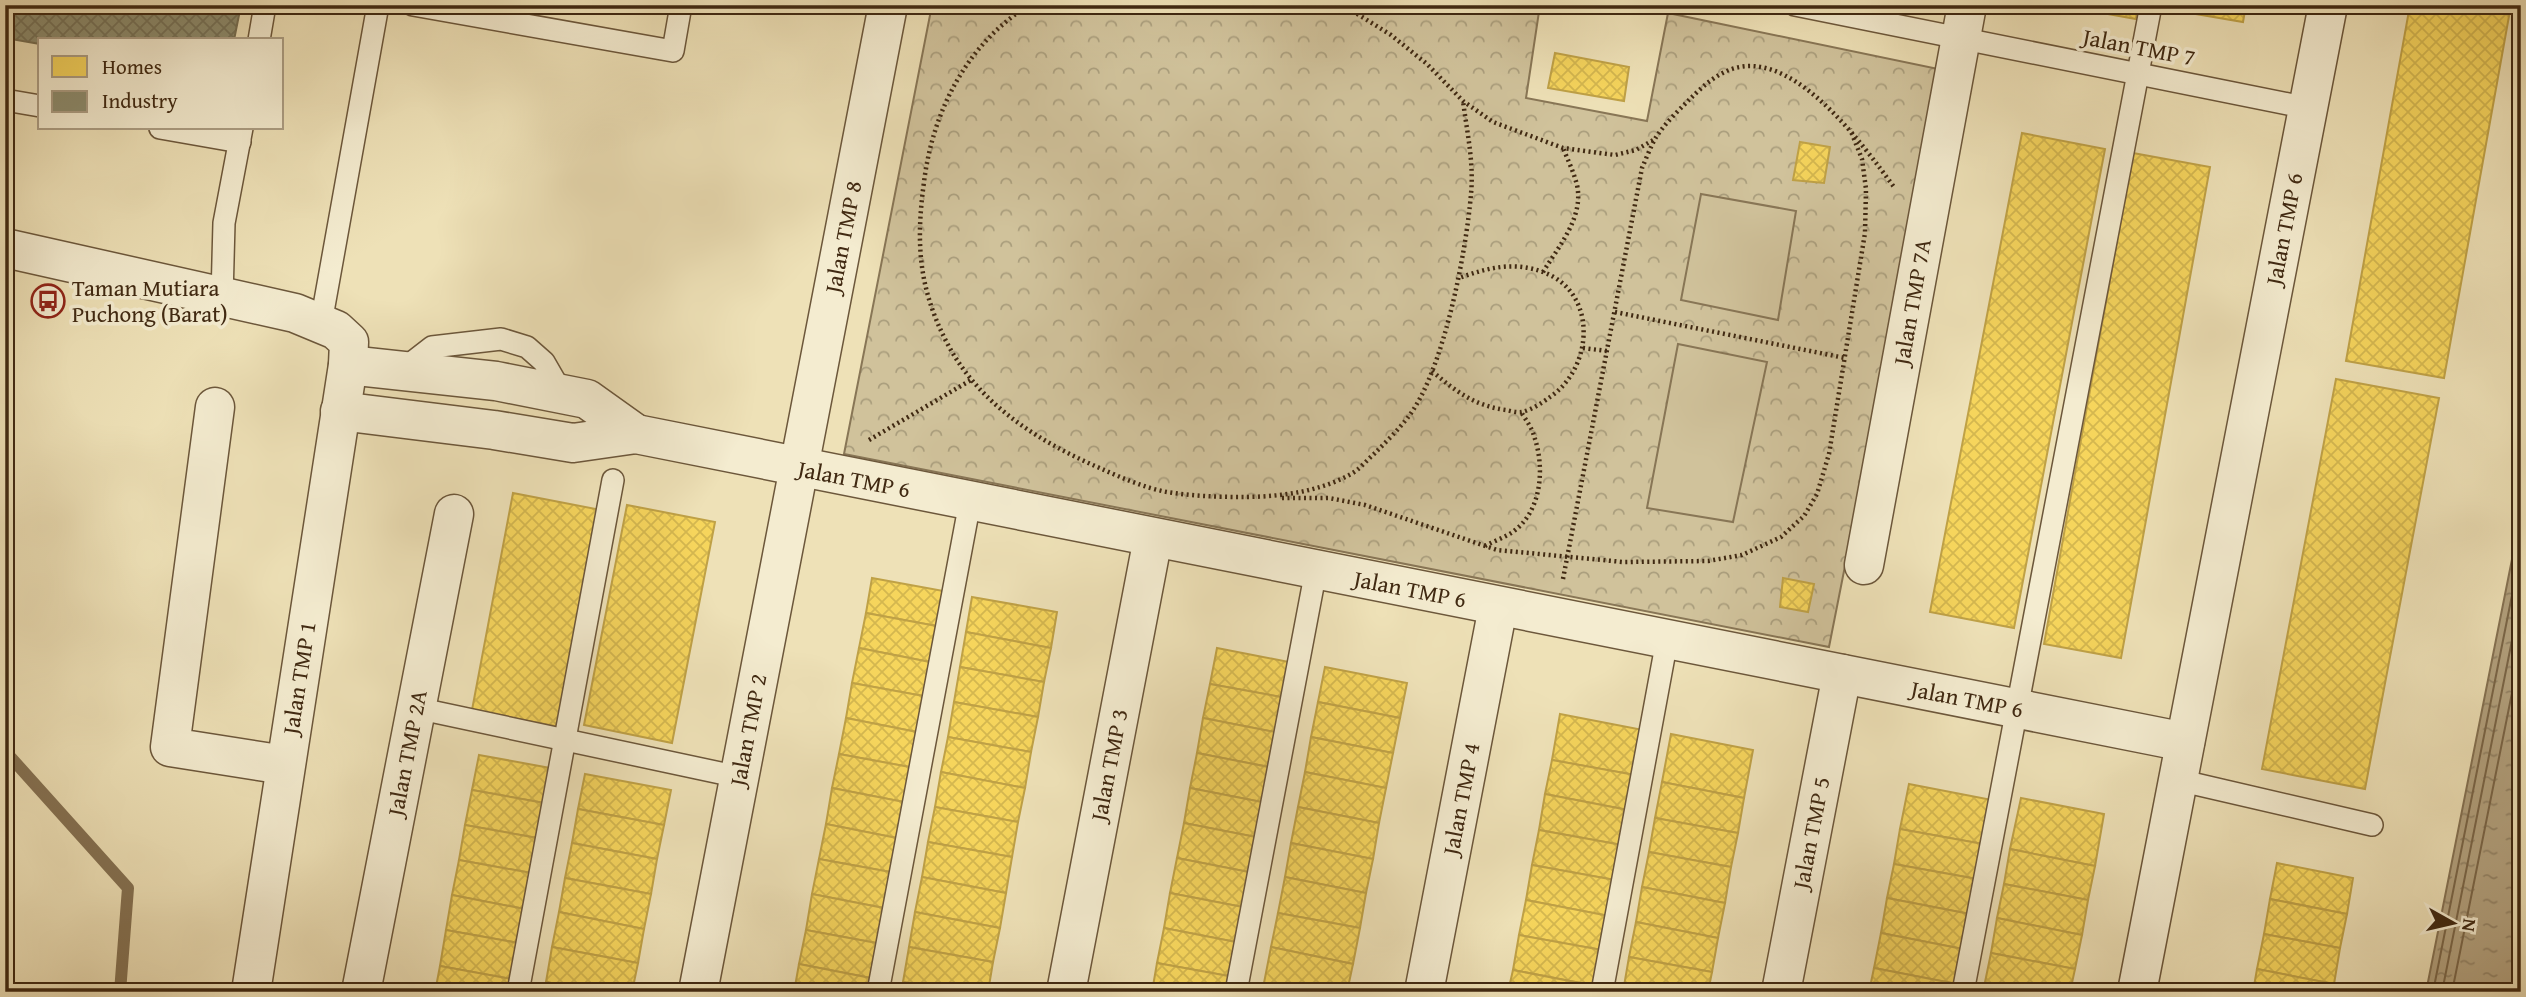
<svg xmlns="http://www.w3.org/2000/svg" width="2526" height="997" viewBox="0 0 2526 997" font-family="'Gentium Book Plus',serif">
	<defs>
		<pattern id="forest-crowns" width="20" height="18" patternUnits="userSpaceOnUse" patternTransform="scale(1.75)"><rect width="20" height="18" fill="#d0c29b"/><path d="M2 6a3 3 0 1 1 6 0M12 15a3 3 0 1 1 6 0" fill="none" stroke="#aa9e7d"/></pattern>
		<pattern id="water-ripples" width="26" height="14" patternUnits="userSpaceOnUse" patternTransform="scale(1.75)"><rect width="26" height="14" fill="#b3a27f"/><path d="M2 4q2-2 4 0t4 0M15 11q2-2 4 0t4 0" fill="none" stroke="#938467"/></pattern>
		<pattern id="homes-cross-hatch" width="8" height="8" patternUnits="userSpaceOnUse" patternTransform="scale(1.75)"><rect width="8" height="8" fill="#f6d55c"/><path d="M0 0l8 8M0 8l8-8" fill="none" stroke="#d4b74f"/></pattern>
		<pattern id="industry-cross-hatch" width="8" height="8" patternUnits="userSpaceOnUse" patternTransform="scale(1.75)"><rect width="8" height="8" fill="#8c8c6e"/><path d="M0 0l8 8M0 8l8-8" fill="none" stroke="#747259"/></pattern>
	</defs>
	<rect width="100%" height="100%" fill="#eee1b7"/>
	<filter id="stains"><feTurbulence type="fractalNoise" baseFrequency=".00286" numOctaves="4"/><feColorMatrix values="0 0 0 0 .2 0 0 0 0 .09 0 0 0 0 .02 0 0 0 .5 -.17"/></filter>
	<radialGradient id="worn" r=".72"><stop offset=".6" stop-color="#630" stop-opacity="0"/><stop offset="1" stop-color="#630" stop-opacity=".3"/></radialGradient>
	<!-- forest -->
	<path fill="url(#forest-crowns)" stroke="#887656" stroke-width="2" d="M 932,5 L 1540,5 L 1526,98 L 1647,121 L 1668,13 L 1943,70 L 1829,647 L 844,454 Z"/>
	<!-- pitch -->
	<g fill="#d0c29b" stroke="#887656" stroke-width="2">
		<path d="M 1701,194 L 1796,211 L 1778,320 L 1681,300 Z"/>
		<path d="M 1678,344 L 1767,362 L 1733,522 L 1647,508 Z"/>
	</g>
	<!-- water -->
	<path fill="url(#water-ripples)" stroke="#857253" stroke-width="2" d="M 2521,514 L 2521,992 L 2426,992 Z"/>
	<!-- homes -->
	<g fill="url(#homes-cross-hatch)" stroke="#bfa146" stroke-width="2">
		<path d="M 2058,5 L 2138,5 L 2136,19 Z"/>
		<path d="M 2160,5 L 2246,5 L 2243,22 L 2160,8 Z"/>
		<path d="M 2410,5 L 2511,5 L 2444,378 L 2346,361 Z"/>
		<path d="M 1555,53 L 1629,67 L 1624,101 L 1548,88 Z"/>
		<path d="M 2022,133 L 2105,149 L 2014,628 L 1930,612 Z"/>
		<path d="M 1800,142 L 1830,147 L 1824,183 L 1793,180 Z"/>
		<path d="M 2133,153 L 2210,167 L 2121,658 L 2044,644 Z"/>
		<path d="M 2336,379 L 2439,398 L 2365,789 L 2262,769 Z"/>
		<path d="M 513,493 L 601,510 L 560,727 L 472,710 Z"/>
		<path d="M 627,505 L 715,522 L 672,743 L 584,725 Z"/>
		<path d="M 872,578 L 949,592 L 942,627 L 866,613 Z"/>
		<path d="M 1783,578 L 1814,584 L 1808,612 L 1780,607 Z"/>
		<path d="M 972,597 L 1057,612 L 1051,648 L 966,632 Z"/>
		<path d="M 866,613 L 942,627 L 935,663 L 859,648 Z"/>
		<path d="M 966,632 L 1051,648 L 1044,682 L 960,667 Z"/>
		<path d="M 859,648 L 935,663 L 929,697 L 852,683 Z"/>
		<path d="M 1217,648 L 1294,663 L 1287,698 L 1210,684 Z"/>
		<path d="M 960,667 L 1044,682 L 1038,717 L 954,702 Z"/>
		<path d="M 1325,667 L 1407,683 L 1400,718 L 1318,702 Z"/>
		<path d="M 852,683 L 929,697 L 922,733 L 846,718 Z"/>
		<path d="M 1210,684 L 1287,698 L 1280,733 L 1203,718 Z"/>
		<path d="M 954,702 L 1038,717 L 1031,752 L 948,737 Z"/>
		<path d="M 1318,702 L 1400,718 L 1393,753 L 1311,737 Z"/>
		<path d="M 1560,714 L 1643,730 L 1635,775 L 1552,760 Z"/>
		<path d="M 846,718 L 922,733 L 915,768 L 839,754 Z"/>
		<path d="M 1203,718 L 1280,733 L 1274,768 L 1197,753 Z"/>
		<path d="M 1671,734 L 1753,750 L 1744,798 L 1662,782 Z"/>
		<path d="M 948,737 L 1031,752 L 1025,788 L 941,772 Z"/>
		<path d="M 1311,737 L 1393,753 L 1386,788 L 1305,772 Z"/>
		<path d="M 1197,753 L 1274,768 L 1267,803 L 1190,788 Z"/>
		<path d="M 839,754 L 915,768 L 909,803 L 832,788 Z"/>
		<path d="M 479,755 L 556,769 L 550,804 L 472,790 Z"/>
		<path d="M 1552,760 L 1635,775 L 1628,810 L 1545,794 Z"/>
		<path d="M 941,772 L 1025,788 L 1018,822 L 935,807 Z"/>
		<path d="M 1305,772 L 1386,788 L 1379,823 L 1298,807 Z"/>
		<path d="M 585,774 L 671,790 L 664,825 L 578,809 Z"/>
		<path d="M 1662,782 L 1744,798 L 1738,833 L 1655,818 Z"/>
		<path d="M 1909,784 L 1992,800 L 1983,844 L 1900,829 Z"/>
		<path d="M 832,788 L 909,803 L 902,839 L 826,824 Z"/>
		<path d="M 1190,788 L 1267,803 L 1261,838 L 1184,823 Z"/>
		<path d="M 472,790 L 550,804 L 543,839 L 465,825 Z"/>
		<path d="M 1545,794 L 1628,810 L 1622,845 L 1539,830 Z"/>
		<path d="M 2021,798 L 2104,814 L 2095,866 L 2010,849 Z"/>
		<path d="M 935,807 L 1018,822 L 1012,857 L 928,842 Z"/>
		<path d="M 1298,807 L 1379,823 L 1373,859 L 1291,843 Z"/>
		<path d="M 578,809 L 664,825 L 657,859 L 572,843 Z"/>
		<path d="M 1655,818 L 1738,833 L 1731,867 L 1649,852 Z"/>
		<path d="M 1184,823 L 1261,838 L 1254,873 L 1177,858 Z"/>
		<path d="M 826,824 L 902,839 L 896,873 L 819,859 Z"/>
		<path d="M 465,825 L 543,839 L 537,874 L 459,860 Z"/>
		<path d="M 1900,829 L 1983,844 L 1977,879 L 1894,864 Z"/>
		<path d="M 1539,830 L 1622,845 L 1615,880 L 1532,865 Z"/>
		<path d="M 928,842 L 1012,857 L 1006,893 L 922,877 Z"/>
		<path d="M 572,843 L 657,859 L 651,894 L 565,878 Z"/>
		<path d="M 1291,843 L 1373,859 L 1366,893 L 1285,877 Z"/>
		<path d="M 2010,849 L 2095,866 L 2088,900 L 2004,884 Z"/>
		<path d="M 1649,852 L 1731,867 L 1725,903 L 1642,887 Z"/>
		<path d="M 1177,858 L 1254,873 L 1248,908 L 1170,893 Z"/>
		<path d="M 819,859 L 896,873 L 889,909 L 812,894 Z"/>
		<path d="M 459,860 L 537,874 L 530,910 L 452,895 Z"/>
		<path d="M 2277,863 L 2353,878 L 2347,914 L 2270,899 Z"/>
		<path d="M 1894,864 L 1977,879 L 1970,914 L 1887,898 Z"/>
		<path d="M 1532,865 L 1615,880 L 1609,916 L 1526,900 Z"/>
		<path d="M 922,877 L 1006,893 L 1000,928 L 915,912 Z"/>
		<path d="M 1285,877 L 1366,893 L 1360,928 L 1278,913 Z"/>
		<path d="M 565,878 L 651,894 L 644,929 L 559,912 Z"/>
		<path d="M 2004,884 L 2088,900 L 2082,935 L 1997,918 Z"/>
		<path d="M 1642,887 L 1725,903 L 1718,938 L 1636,922 Z"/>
		<path d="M 1170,893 L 1248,908 L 1241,943 L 1164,928 Z"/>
		<path d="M 812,894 L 889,909 L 882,944 L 806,930 Z"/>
		<path d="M 452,895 L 530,910 L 524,944 L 446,930 Z"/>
		<path d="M 1887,898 L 1970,914 L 1963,949 L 1881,933 Z"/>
		<path d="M 2270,899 L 2347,914 L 2340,948 L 2264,934 Z"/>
		<path d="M 1526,900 L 1609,916 L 1602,950 L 1519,935 Z"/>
		<path d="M 559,912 L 644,929 L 638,963 L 552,947 Z"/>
		<path d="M 915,912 L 1000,928 L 993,962 L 909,947 Z"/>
		<path d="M 1278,913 L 1360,928 L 1353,964 L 1271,947 Z"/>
		<path d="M 1997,918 L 2082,935 L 2075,969 L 1991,953 Z"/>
		<path d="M 1636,922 L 1718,938 L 1712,972 L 1629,957 Z"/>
		<path d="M 1164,928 L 1241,943 L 1234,977 L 1157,963 Z"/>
		<path d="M 446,930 L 524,944 L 517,980 L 440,966 Z"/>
		<path d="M 806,930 L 882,944 L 876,979 L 799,964 Z"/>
		<path d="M 1881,933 L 1963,949 L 1957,984 L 1874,968 Z"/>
		<path d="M 2264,934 L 2340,948 L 2334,984 L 2257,969 Z"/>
		<path d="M 1519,935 L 1602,950 L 1596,986 L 1513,970 Z"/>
		<path d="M 552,947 L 638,963 L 632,992 L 598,992 L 546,982 Z"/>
		<path d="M 909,947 L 993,962 L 988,992 L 954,992 L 903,982 Z"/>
		<path d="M 1271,947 L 1353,964 L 1347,992 L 1311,992 L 1264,983 Z"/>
		<path d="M 1991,953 L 2075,969 L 2070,992 L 2007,992 L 1984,987 Z"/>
		<path d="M 1629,957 L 1712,972 L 1708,992 L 1623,992 Z"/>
		<path d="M 1157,963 L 1234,977 L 1232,992 L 1152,992 Z"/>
		<path d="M 799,964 L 876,979 L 874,992 L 794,992 Z"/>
		<path d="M 440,966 L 517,980 L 515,992 L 435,992 Z"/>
		<path d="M 1874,968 L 1957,984 L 1956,992 L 1869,992 Z"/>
		<path d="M 2257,969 L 2334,984 L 2332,992 L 2253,992 Z"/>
		<path d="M 1513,970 L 1596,986 L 1595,992 L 1508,992 Z"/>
		<path d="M 546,982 L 598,992 L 544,992 Z"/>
		<path d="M 903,982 L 954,992 L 901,992 Z"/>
		<path d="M 1264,983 L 1311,992 L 1262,992 Z"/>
	</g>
	<!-- industry -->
	<path fill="url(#industry-cross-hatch)" stroke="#756e52" stroke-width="2" d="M 5,5 L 241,5 L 234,40 L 40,40 L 40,44 L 5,38 Z"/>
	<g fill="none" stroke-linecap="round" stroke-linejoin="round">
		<!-- shore -->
		<g stroke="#7a6648" stroke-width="2">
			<path d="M 2433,992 L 2521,550"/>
			<path d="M 2442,992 L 2521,595"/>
			<path d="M 2452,992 L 2521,648"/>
		</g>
		<!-- stream -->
		<path stroke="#857253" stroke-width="12" d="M 5,751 L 128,888 L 120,992"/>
		<defs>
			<g id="service">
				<path d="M 413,5 L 673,51 L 681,5"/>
				<path d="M 1795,5 L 2308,108"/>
				<path d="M 259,40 L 265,5"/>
				<path d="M 5,100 L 40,106"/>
				<path d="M 160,128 L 240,142"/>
				<path d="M 222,297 L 224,223 L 242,128"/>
				<path d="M 321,323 L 378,5"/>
				<path d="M 401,371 L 432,347 L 501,339 L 527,347 L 544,362 L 563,395"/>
				<path d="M 416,708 L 739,777"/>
				<path d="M 2178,780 L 2372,825"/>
				<path d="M 518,992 L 613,480"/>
				<path d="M 878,992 L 970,502"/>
				<path d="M 1236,992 L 1316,570"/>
				<path d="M 1602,992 L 1667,640"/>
				<path d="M 1963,992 L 2151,5"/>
			</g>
			<g id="minor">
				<path d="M 5,248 L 295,313 L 336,330 L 349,342 L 348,365 L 251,992"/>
				<path d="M 348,365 L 496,381 L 587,399 L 636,434"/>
				<path d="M 215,407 L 170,747 L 285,765"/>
				<path d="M 340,411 L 494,430 L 573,443 L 636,434 L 2185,742"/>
				<path d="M 1864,565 L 1967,5"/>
				<path d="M 361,992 L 454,514"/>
				<path d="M 698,992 L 888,5"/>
				<path d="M 1066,992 L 1153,538"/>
				<path d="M 1424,992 L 1498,607"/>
				<path d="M 1781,992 L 1842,674"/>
				<path d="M 2137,992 L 2328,5"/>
			</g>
		</defs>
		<!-- service casing -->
		<use href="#service" stroke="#6c573b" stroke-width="24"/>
		<!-- minor casing -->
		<use href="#minor" stroke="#6c573b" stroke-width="41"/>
		<!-- path -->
		<g stroke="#402912" stroke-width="4.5" stroke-dasharray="2 3.5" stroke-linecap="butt">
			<path d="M 1029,5 C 967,44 933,110 924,182 C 916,241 918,286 946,341 C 978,404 1039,442 1102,469 C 1122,478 1145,488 1167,492 C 1192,496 1217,497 1242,497 C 1279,497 1319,492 1351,474 C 1360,469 1367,460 1375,453 C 1386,442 1399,429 1409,416 C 1444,369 1466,253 1471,194 C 1474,163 1467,132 1463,101"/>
			<path d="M 1343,5 L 1391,35 L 1427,64 L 1463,101 L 1493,122 L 1563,148 L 1615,155 L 1636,150 L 1655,139"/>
			<path d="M 1543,272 C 1559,246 1584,217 1577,185 C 1574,173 1568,160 1563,148"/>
			<path d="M 1615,312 L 1845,358"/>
			<path d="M 1583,348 L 1607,351"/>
			<path d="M 1432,371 C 1455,391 1475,406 1506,410 C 1511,411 1517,413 1522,412 C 1531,410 1542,403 1550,397 C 1594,367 1598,292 1543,272 C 1513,261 1487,268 1459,278"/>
			<path d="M 869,440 L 971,380"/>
			<path d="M 1282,498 L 1329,498 L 1365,505 L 1497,550 L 1623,562 L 1708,561 L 1742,555 L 1781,537 L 1804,516 L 1817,494 L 1829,454 L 1865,233 L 1866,189 L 1862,159 L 1850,129"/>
			<path d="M 1485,546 C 1494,541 1506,537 1514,531 C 1542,510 1545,467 1534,436 C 1532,428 1526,420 1521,412"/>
			<path d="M 1563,579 L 1642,168 C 1646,159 1650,148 1655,139 C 1664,124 1679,110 1691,98 C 1704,85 1721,70 1740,67 C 1799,56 1863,145 1894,187"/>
		</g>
		<!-- service -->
		<use href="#service" stroke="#f4ecd0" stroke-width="21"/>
		<!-- minor -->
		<use href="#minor" stroke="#f4ecd0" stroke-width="38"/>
	</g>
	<!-- icons -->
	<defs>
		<symbol id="bus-ring" viewBox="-11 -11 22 22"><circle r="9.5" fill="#f4ecd0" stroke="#8f2418" stroke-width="1.5"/><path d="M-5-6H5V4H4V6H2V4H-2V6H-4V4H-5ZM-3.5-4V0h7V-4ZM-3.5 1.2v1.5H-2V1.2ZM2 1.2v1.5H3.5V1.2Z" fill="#8f2418"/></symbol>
	</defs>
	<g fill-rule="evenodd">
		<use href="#bus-ring" x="29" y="282" width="38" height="38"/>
	</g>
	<g text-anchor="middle" stroke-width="7" stroke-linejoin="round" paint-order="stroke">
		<!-- street labels -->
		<g font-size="23" fill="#402912" stroke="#f4ecd0">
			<text transform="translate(2139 47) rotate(11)" y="8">Jalan TMP 7</text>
			<text transform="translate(2284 229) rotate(-79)" y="8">Jalan TMP 6</text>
			<text transform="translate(843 237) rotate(-79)" y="8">Jalan TMP 8</text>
			<text transform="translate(1912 302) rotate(-80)" y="8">Jalan TMP 7A</text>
			<text transform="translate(854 479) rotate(11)" y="8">Jalan TMP 6</text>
			<text transform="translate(1410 589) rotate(11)" y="8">Jalan TMP 6</text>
			<text transform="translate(299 678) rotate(-81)" y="8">Jalan TMP 1</text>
			<text transform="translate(1967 699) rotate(11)" y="8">Jalan TMP 6</text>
			<text transform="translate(748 730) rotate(-79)" y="8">Jalan TMP 2</text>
			<text transform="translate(407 753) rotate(-79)" y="8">Jalan TMP 2A</text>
			<text transform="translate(1109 765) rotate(-79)" y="8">Jalan TMP 3</text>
			<text transform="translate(1461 799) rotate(-79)" y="8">Jalan TMP 4</text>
			<text transform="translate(1811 833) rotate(-79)" y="8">Jalan TMP 5</text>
		</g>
		<!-- poi labels -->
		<g font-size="23" fill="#402912" stroke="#f4ecd0" text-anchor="start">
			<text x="72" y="296">Taman Mutiara<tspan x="72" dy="26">Puchong (Barat)</tspan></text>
		</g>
	</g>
	<!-- margin -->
	<rect width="2526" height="997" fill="none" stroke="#eee1b7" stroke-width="28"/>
	<rect x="7" y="7" width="2512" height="983" fill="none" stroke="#402912" stroke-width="3.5"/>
	<rect x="14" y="14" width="2498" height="969" fill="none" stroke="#402912" stroke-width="2"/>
	<!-- legend -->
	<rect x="38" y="38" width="245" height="91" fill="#f4ecd0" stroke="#ac9e84" stroke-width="2"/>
	<rect x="52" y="56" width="35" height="21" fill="#f6d55c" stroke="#ac9e84" stroke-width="2"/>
	<text x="102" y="74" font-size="21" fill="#402912">Homes</text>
	<rect x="52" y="91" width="35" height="21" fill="#8c8c6e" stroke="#ac9e84" stroke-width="2"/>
	<text x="102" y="108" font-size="21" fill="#402912">Industry</text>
	<!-- north arrow -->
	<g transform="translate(2453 923) rotate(98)" stroke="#f4ecd0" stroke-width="5" paint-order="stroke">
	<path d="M0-5L12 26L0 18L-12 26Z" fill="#402912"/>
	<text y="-10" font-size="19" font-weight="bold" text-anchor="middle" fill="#402912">N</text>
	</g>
	<rect width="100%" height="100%" filter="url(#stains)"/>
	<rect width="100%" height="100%" fill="url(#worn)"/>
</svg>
